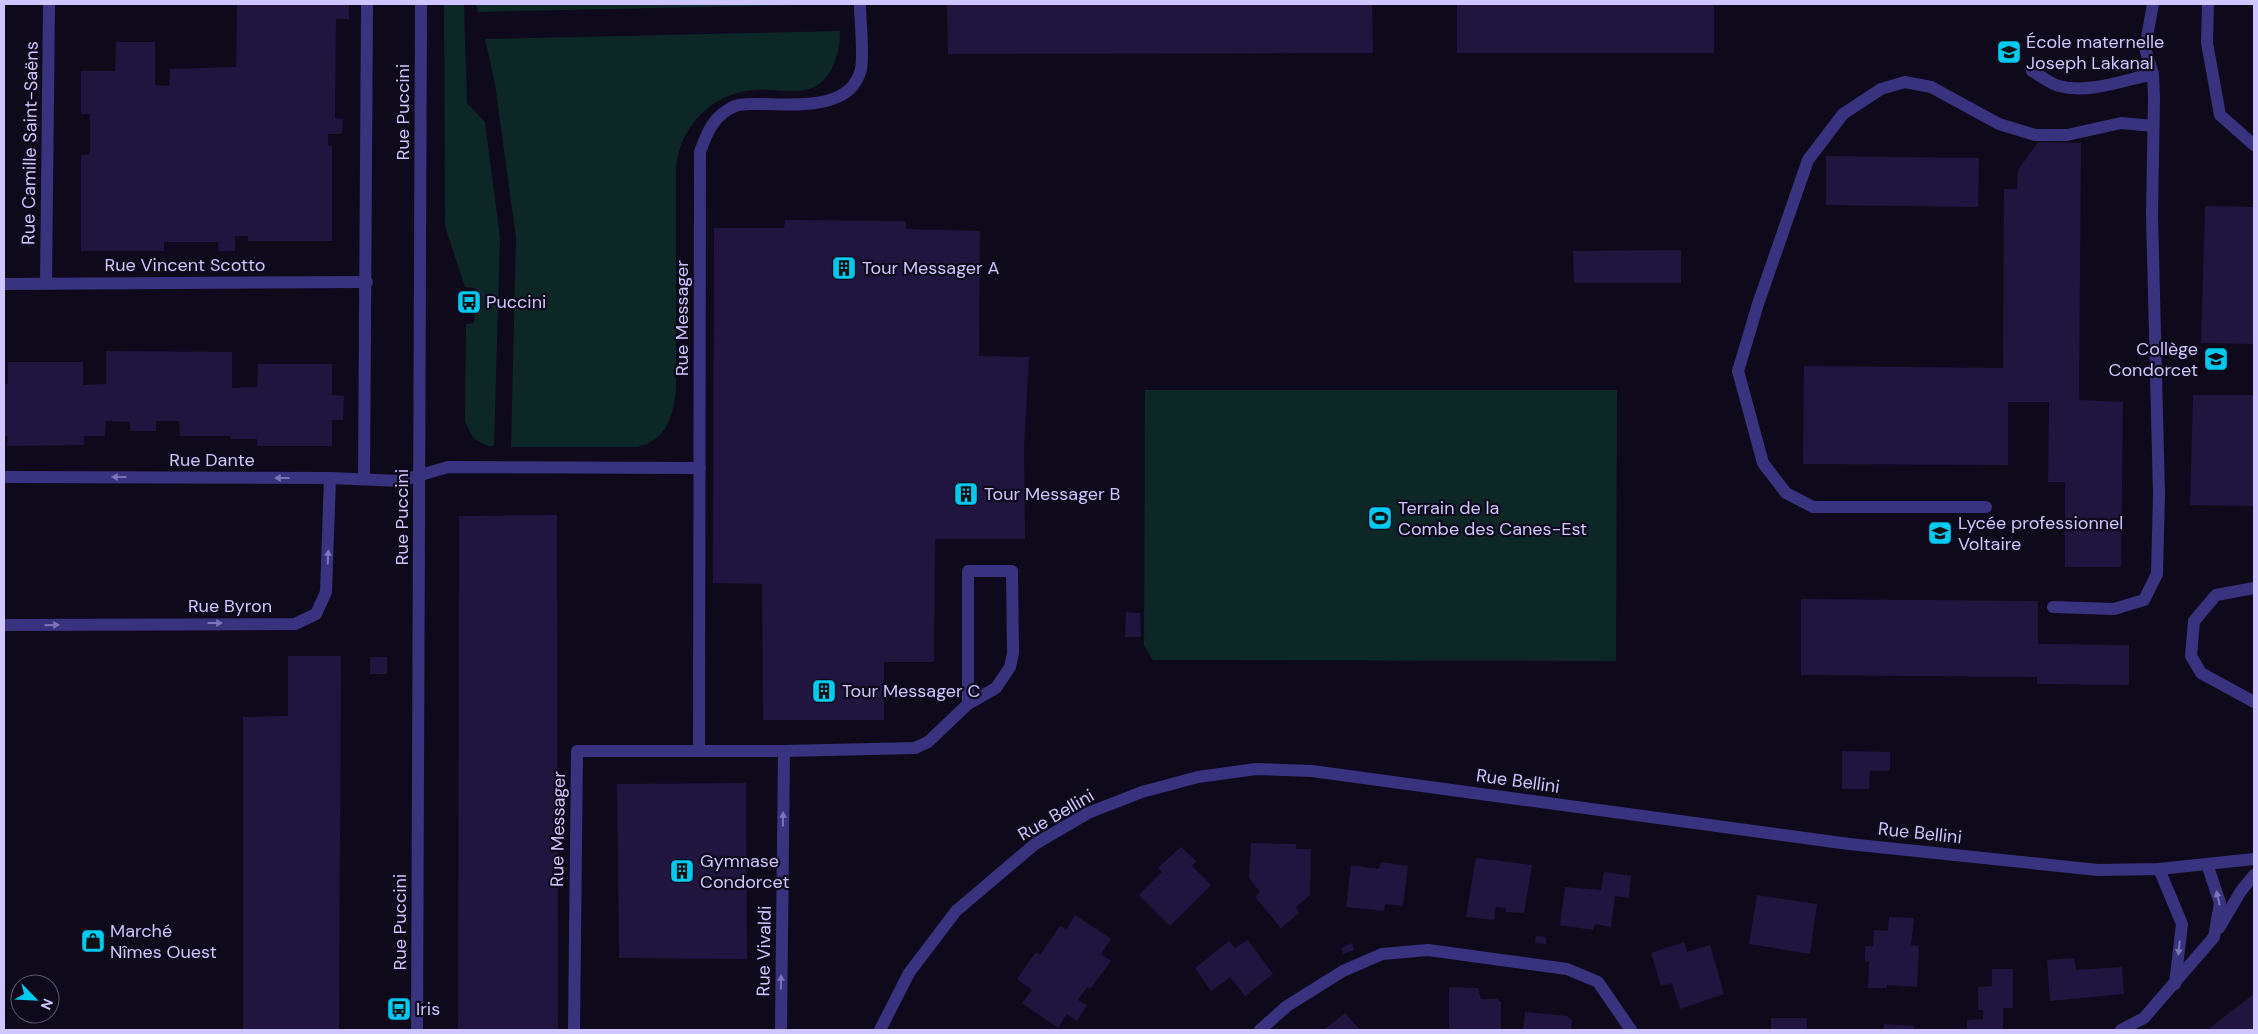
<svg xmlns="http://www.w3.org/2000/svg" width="2258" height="1034" viewBox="0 0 2258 1034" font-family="'DM Sans',sans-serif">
	<rect width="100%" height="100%" fill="#0e0a1c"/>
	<!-- green -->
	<g fill="#0d2626">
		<path d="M 444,4 L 464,4 L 467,103 L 485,122 L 500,238 L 494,446 L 488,446 L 474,439 L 465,422 L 466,324 L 474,323 L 475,288 L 465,287 L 445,226 Z"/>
		<path d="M 476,4 L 840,4 L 478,12 Z"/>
		<path d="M 840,31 C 840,44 838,56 832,68 C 814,105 777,85 746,91 C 707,98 681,128 676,166 L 676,389 C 673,417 667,440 637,447 L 511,447 L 516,238 L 495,84 L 485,39 Z"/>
		<path d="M 1145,390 L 1617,390 L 1616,661 L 1153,660 L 1144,646 Z"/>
	</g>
	<!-- building -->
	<g fill="#20153e">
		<path d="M 237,4 L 349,4 L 349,19 L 336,19 L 335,118 L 343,119 L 342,134 L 328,134 L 328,146 L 332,146 L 332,241 L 248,241 L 248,236 L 235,236 L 235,251 L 219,251 L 218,242 L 164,242 L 164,251 L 81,251 L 81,155 L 90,154 L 90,114 L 81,114 L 81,71 L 115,71 L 116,42 L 155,42 L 155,85 L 169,86 L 170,69 L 236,67 Z"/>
		<path d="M 947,4 L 1372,4 L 1373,53 L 948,54 Z"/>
		<rect x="1457" y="4" width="257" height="49"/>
		<path d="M 2038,142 L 2081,143 L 2079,400 L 2123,402 L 2121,567 L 2065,567 L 2065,482 L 2048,482 L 2049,402 L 2008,402 L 2008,465 L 1803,464 L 1804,366 L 2003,368 L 2004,189 L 2017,189 L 2018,170 Z"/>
		<path d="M 1826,156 L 1979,158 L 1978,207 L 1826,205 Z"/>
		<path d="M 2205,206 L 2254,207 L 2254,344 L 2201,343 Z"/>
		<path d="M 785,220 L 906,221 L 906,229 L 980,231 L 979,356 L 1029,357 L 1024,448 L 1025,539 L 935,539 L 934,662 L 884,662 L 884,720 L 763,720 L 762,584 L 713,583 L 714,228 L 784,228 Z"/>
		<path d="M 1681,250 L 1681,283 L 1574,283 L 1573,251 Z"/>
		<path d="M 106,351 L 232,352 L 232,388 L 257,387 L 258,364 L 332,364 L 332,395 L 344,396 L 343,420 L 332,420 L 332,446 L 257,446 L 257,439 L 230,439 L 231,436 L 180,436 L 179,421 L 156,421 L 156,431 L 130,431 L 130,422 L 106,421 L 105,436 L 84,436 L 84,445 L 7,446 L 8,436 L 4,436 L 4,384 L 8,384 L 8,362 L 83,362 L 83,385 L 106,384 Z"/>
		<path d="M 2193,395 L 2254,395 L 2254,506 L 2190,505 Z"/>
		<path d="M 557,515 L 558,1030 L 458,1030 L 459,516 Z"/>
		<path d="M 1801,599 L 2038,601 L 2038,644 L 2129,645 L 2129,685 L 2037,684 L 2037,677 L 1801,675 Z"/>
		<path d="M 1126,612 L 1140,613 L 1141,637 L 1125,637 Z"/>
		<path d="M 288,656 L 341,656 L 339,1030 L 243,1030 L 243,717 L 288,716 Z"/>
		<rect x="370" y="657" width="17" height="17"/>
		<path d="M 1842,751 L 1890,752 L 1890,771 L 1870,771 L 1869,789 L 1842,789 Z"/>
		<path d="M 746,783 L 747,959 L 619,958 L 617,784 Z"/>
		<path d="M 1251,843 L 1296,844 L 1296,849 L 1311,849 L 1310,895 L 1296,907 L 1299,913 L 1281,928 L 1255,897 L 1260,892 L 1249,878 Z"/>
		<path d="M 1181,847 L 1196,861 L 1192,866 L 1211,885 L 1170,926 L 1139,895 L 1162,872 L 1158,868 Z"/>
		<path d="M 1476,858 L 1532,865 L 1524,913 L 1506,912 L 1506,908 L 1496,907 L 1494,920 L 1466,917 Z"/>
		<path d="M 1381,862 L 1408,866 L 1403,906 L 1385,904 L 1384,911 L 1346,907 L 1351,865 L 1379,869 Z"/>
		<path d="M 1604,872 L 1631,876 L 1629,898 L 1615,896 L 1611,927 L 1595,924 L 1593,930 L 1560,925 L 1565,887 L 1601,890 Z"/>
		<path d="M 1757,895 L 1817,904 L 1810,954 L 1749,944 Z"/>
		<path d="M 1075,915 L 1111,939 L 1101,954 L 1111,961 L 1090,989 L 1087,987 L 1078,1000 L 1087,1005 L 1077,1021 L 1067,1014 L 1058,1028 L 1022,1003 L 1032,990 L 1017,979 L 1036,952 L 1040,955 L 1060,926 L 1067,929 Z"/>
		<path d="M 1889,917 L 1914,918 L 1911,945 L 1919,946 L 1917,987 L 1887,985 L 1887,988 L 1868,988 L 1869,961 L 1865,962 L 1865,946 L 1873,946 L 1874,930 L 1888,931 Z"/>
		<path d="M 1536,936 L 1546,937 L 1546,944 L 1535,943 Z"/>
		<path d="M 1248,940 L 1273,974 L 1245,996 L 1230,977 L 1211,991 L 1195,968 L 1229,941 L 1235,948 Z"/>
		<path d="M 1684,942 L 1687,952 L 1710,945 L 1724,994 L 1680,1009 L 1672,983 L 1661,986 L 1651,953 Z"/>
		<path d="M 1352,943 L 1354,950 L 1343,954 L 1341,948 Z"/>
		<path d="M 2074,958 L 2076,970 L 2122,967 L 2124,994 L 2050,1001 L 2047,960 Z"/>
		<path d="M 1992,969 L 2013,969 L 2013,1008 L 2003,1008 L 2003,1030 L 1967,1030 L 1967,1020 L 1983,1019 L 1983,1010 L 1978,1010 L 1978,987 L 1992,986 Z"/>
		<path d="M 1449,987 L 1478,988 L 1481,999 L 1497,999 L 1501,1002 L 1501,1030 L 1449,1030 Z"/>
		<path d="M 2254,994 L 2254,1030 L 2207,1030 Z"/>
		<path d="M 1525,1012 L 1567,1016 L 1572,1020 L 1571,1030 L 1523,1030 Z"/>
		<path d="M 1345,1013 L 1360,1030 L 1324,1030 Z"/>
		<rect x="1771" y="1018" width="36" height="12"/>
		<path d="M 1884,1024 L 1914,1026 L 1914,1030 L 1883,1030 Z"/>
	</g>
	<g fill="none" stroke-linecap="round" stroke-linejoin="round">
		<!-- service -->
		<g stroke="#39327e" stroke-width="12">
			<path d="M 2208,4 L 2207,43 L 2220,115 L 2254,145"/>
			<path d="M 2032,71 C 2040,75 2050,84 2059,86 C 2089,94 2124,80 2153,74"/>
			<path d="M 1986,507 L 1813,507 L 1786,493 L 1763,463 L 1738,371 L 1758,304 L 1808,160 L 1843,114 L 1881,89 L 1905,82 L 1931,87 L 1999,124 L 2035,135 L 2067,135 L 2121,123 L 2153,126"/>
			<path d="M 2254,588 L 2216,595 L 2194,621 L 2191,656 L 2201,673 L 2254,702"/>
			<path d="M 2053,607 L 2114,609 L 2144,600 L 2157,574 L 2159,494 L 2152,215 L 2154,98 L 2153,74 L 2145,48 L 2153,4"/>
		</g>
		<!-- pedestrian -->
		<path stroke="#39327e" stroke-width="12" d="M 46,283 L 49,4"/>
		<!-- minor -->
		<g stroke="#39327e" stroke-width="12">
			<path d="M 4,284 L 367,282"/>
			<path d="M 4,477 L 330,478 L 400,481 L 448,467 L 700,468"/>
			<path d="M 364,479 L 367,4"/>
			<path d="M 4,625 L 295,624 L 316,614 L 326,592 L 330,478"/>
			<path d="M 699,751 L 700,152 C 707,132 714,115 735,106 C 742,103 751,104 758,104 C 792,104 851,112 861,69 C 864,53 860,21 860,4"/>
			<path d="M 2159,869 L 2182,924 L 2175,984"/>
			<path d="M 2219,928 L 2241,891 L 2254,875"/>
			<path d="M 417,1030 L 421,4"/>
			<path d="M 574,1030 L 577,751 L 784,751 L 915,748 L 928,742 L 968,704 L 996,688 L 1010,667 L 1013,653 L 1012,571 L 968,571 L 968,704"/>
			<path d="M 781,1030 L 784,751"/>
			<path d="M 880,1030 L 909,973 L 956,911 L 1035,844 L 1088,813 L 1142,792 L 1198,777 L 1256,769 L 1312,771 L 1849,844 L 2098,870 L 2159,869 L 2254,859"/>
			<path d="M 1260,1030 L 1287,1006 L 1343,971 L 1382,954 L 1428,950 L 1567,969 L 1598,982 L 1631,1030"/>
			<path d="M 2121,1030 L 2144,1018 L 2214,937 L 2220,903 L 2207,864"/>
		</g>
	</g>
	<!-- one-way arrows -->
	<defs><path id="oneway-solid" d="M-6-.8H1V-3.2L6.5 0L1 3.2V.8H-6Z" transform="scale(1.25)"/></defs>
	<g fill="#7c74b8">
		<use href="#oneway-solid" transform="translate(119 477) rotate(-180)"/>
		<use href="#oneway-solid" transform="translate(282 478) rotate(-180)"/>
		<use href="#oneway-solid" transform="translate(328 557) rotate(-88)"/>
		<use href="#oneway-solid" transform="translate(215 623)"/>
		<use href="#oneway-solid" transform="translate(52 625) rotate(-1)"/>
		<use href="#oneway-solid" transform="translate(783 819) rotate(-89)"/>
		<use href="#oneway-solid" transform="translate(2218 898) rotate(-103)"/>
		<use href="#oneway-solid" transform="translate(2179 948) rotate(96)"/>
		<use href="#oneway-solid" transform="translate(781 982) rotate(-89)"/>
	</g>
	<!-- icons -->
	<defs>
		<symbol id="school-square" viewBox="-11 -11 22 22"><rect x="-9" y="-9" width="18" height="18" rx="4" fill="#00c9f0" stroke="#0e0a1c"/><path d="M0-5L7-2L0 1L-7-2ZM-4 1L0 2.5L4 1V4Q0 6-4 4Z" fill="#111"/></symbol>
		<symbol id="building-square" viewBox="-11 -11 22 22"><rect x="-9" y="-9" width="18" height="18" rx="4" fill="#00c9f0" stroke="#0e0a1c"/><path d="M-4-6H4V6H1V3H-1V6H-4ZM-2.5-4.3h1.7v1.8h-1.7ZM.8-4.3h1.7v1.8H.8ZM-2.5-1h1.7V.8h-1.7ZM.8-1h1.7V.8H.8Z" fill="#111"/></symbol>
		<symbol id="bus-square" viewBox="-11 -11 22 22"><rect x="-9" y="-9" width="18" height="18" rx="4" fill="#00c9f0" stroke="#0e0a1c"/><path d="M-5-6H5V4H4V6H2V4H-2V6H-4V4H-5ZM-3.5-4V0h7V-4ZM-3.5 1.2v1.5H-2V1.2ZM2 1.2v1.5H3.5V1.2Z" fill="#111"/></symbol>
		<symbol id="stadium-square" viewBox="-11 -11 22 22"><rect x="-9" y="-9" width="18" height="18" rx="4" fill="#00c9f0" stroke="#0e0a1c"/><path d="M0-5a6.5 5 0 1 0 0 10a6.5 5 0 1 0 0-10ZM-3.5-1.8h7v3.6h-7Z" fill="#111"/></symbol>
		<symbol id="shop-square" viewBox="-11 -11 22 22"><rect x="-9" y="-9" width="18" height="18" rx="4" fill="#00c9f0" stroke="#0e0a1c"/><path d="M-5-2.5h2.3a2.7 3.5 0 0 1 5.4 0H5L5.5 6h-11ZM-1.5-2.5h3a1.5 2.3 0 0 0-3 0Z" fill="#111"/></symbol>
	</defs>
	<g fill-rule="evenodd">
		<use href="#school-square" x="1995" y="38" width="28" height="28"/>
		<use href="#building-square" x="830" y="254" width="28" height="28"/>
		<use href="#bus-square" x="455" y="288" width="28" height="28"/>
		<use href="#school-square" x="2202" y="345" width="28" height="28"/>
		<use href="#building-square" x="952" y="480" width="28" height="28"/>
		<use href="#stadium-square" x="1366" y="504" width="28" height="28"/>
		<use href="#school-square" x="1926" y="519" width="28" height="28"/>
		<use href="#building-square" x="810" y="677" width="28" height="28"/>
		<use href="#building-square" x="668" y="857" width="28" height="28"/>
		<use href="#shop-square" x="79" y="927" width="28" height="28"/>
		<use href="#bus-square" x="385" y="995" width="28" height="28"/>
	</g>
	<g text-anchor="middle" stroke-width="4.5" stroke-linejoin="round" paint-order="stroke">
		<!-- poi labels -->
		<g font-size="18" fill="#cfc5ff" stroke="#0e0a1c" text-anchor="start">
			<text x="2026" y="48">École maternelle<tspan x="2026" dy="21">Joseph Lakanal</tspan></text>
			<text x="862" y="274">Tour Messager A</text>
			<text x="486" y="308">Puccini</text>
			<text x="2198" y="355" text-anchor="end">Collège<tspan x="2198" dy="21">Condorcet</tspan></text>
			<text x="984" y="500">Tour Messager B</text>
			<text x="1398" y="514">Terrain de la<tspan x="1398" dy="21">Combe des Canes-Est</tspan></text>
			<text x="1958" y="529">Lycée professionnel<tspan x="1958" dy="21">Voltaire</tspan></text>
			<text x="842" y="697">Tour Messager C</text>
			<text x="700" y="867">Gymnase<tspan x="700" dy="21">Condorcet</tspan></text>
			<text x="110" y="937">Marché<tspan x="110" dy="21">Nîmes Ouest</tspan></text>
			<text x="416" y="1015">Iris</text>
		</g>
		<!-- street labels -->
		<g font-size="18" fill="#cfc5ff" stroke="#0e0a1c">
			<text transform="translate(403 112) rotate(-90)" y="6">Rue Puccini</text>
			<text transform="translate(30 143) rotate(-89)" y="6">Rue Camille Saint-Saëns</text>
			<text x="185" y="271">Rue Vincent Scotto</text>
			<text transform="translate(682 318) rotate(-90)" y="6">Rue Messager</text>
			<text x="212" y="466">Rue Dante</text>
			<text transform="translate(402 517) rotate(-90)" y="6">Rue Puccini</text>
			<text x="230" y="612">Rue Byron</text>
			<text transform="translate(1518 781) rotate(8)" y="6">Rue Bellini</text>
			<text transform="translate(1056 815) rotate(-30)" y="6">Rue Bellini</text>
			<text transform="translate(558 829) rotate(-89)" y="6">Rue Messager</text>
			<text transform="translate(1920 833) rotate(6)" y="6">Rue Bellini</text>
			<text transform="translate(400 922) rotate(-90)" y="6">Rue Puccini</text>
			<text transform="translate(764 951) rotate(-89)" y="6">Rue Vivaldi</text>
		</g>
	</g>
	<!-- border -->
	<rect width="2258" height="1034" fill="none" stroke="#cfc5ff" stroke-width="10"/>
	<!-- north arrow -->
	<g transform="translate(35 999) rotate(114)"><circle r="24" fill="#0e0a1c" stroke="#5b5577"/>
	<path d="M0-4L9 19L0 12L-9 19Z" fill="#00c9f0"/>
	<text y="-8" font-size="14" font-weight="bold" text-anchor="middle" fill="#cfc5ff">N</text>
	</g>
</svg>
